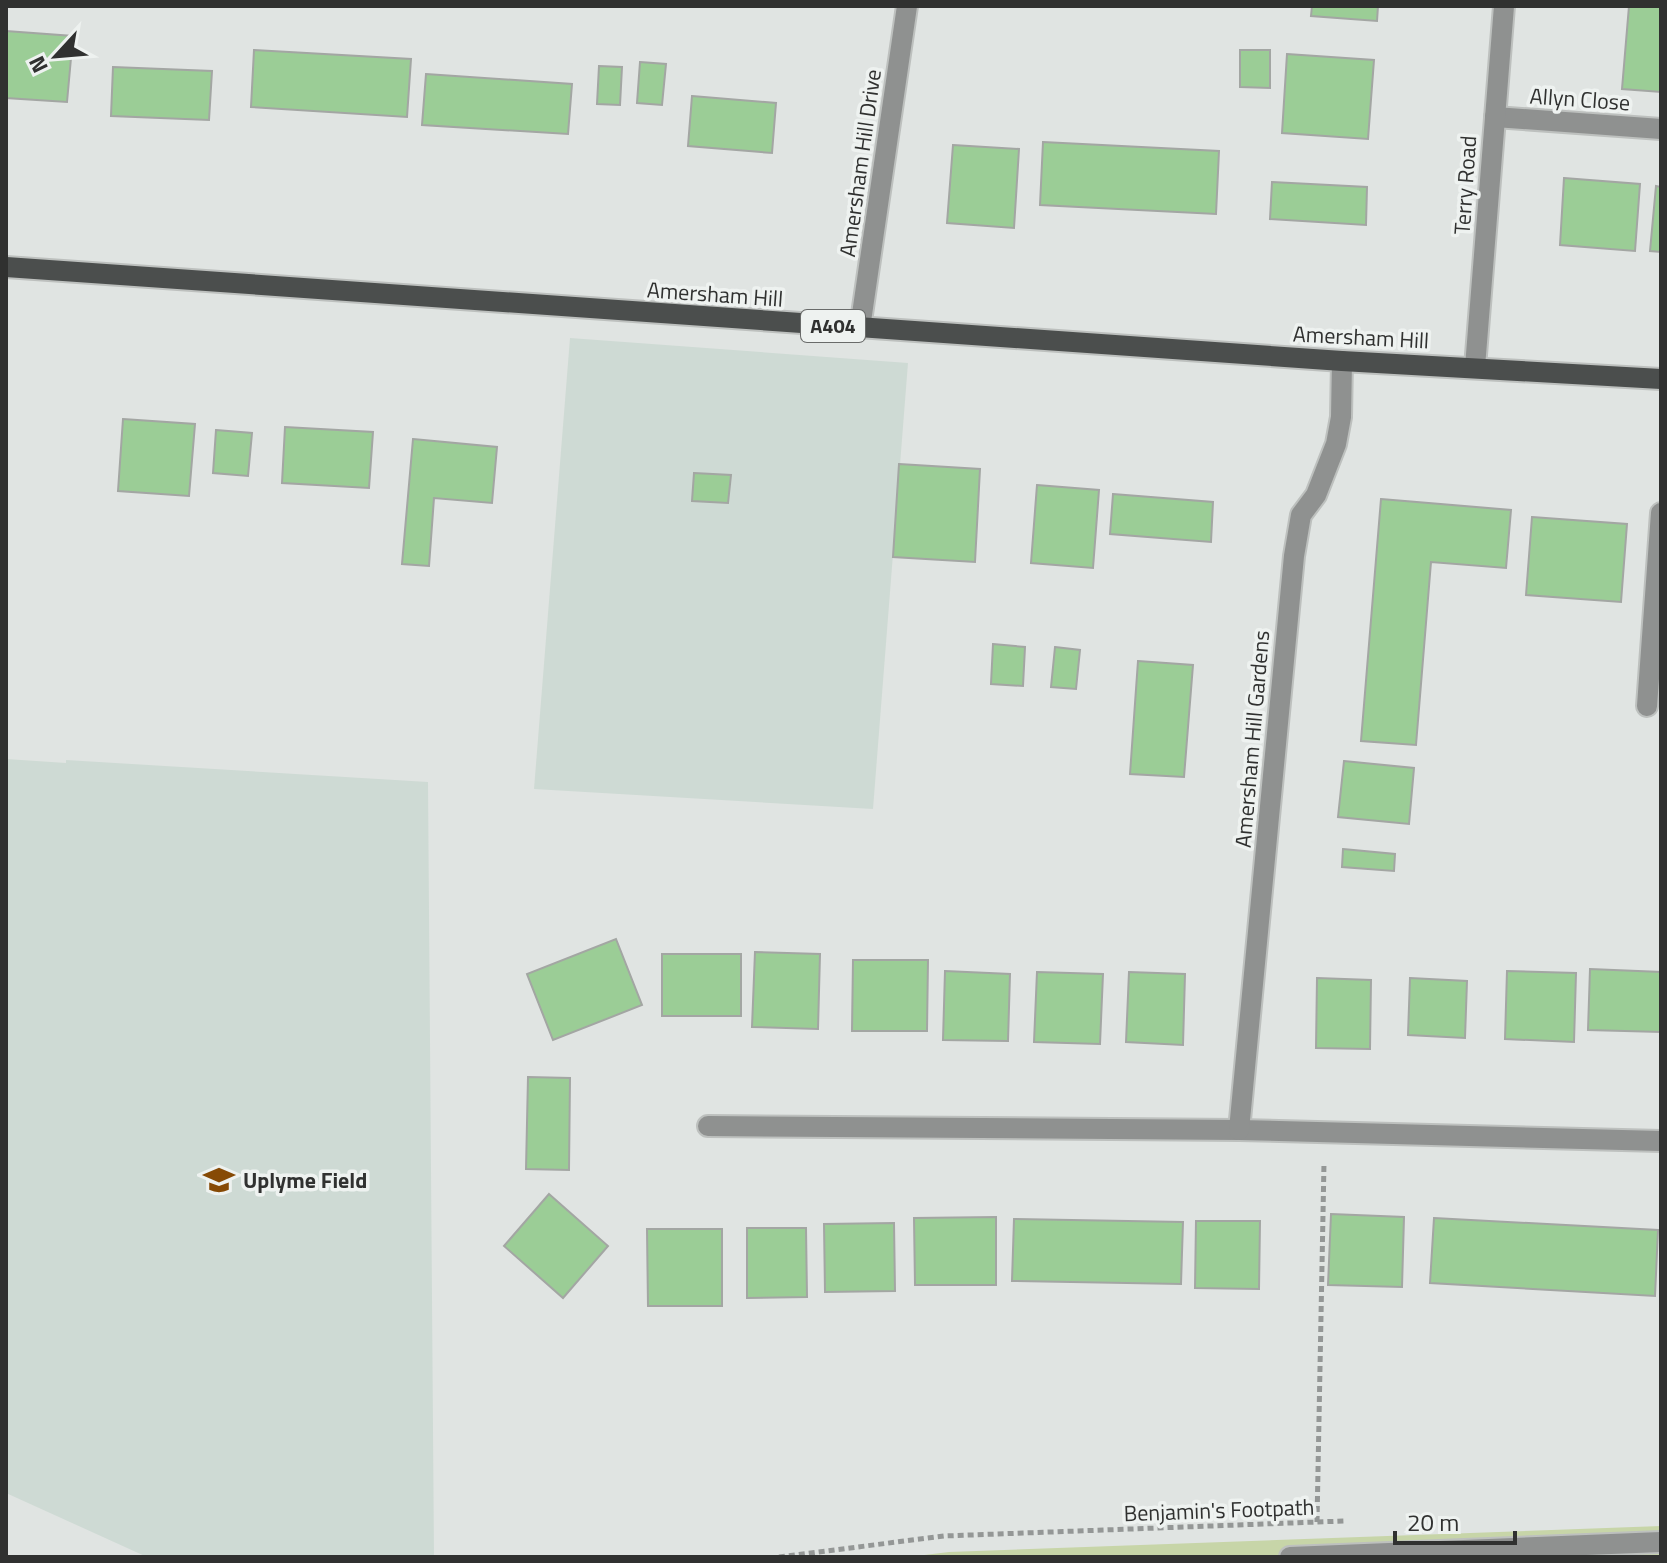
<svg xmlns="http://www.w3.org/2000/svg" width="1667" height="1563" viewBox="0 0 1667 1563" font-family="'Titillium Web',sans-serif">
	<rect width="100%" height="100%" fill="#e0e4e2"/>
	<!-- built -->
	<g fill="#cedad4">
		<path d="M 570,338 L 908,363 L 873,809 L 534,789 Z"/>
		<path d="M 6,759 L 66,763 L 66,760 L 428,782 L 434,1557 L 147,1557 L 6,1493 Z"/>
	</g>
	<!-- green -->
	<path fill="#c7d5a8" d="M 1661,1526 L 1661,1557 L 908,1557 L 949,1552 Z"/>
	<!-- building -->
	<g fill="#9bcd96" stroke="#a3a6a3" stroke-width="2">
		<path d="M 1312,6 L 1378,6 L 1377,21 L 1311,16 Z"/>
		<path d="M 1629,6 L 1661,6 L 1661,92 L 1622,89 Z"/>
		<path d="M 6,31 L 73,36 L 67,102 L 6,98 Z"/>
		<path d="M 254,50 L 411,59 L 407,117 L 251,107 Z"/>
		<path d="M 1240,50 L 1270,50 L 1270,88 L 1240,87 Z"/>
		<path d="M 1287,54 L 1374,60 L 1368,139 L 1282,133 Z"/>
		<path d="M 640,62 L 666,64 L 662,105 L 637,103 Z"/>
		<path d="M 599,66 L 622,67 L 620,105 L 597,104 Z"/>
		<path d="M 113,67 L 212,71 L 209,120 L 111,116 Z"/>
		<path d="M 426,74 L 572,84 L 568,134 L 422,125 Z"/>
		<path d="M 692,96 L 776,103 L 772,153 L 688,146 Z"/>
		<path d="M 1043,142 L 1219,151 L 1216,214 L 1040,205 Z"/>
		<path d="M 953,145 L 1019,149 L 1014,228 L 947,223 Z"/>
		<path d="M 1564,178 L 1640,184 L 1635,251 L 1560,245 Z"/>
		<path d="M 1272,182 L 1367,187 L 1366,225 L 1270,219 Z"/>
		<path d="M 1656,186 L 1661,187 L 1661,252 L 1650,251 Z"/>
		<path d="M 123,419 L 195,424 L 189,496 L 118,491 Z"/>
		<path d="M 285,427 L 373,432 L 369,488 L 282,483 Z"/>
		<path d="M 216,430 L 252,433 L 248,476 L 213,473 Z"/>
		<path d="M 413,439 L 497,447 L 492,503 L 434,498 L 429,566 L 402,564 Z"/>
		<path d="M 899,464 L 980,469 L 975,562 L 893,557 Z"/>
		<path d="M 694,473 L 731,475 L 728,503 L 692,501 Z"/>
		<path d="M 1037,485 L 1099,490 L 1093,568 L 1031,563 Z"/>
		<path d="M 1113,494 L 1213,502 L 1211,542 L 1110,534 Z"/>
		<path d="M 1381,499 L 1511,510 L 1506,568 L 1431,562 L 1416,745 L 1361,741 Z"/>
		<path d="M 1532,517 L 1627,524 L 1621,602 L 1526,595 Z"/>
		<path d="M 993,644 L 1025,647 L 1023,686 L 991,684 Z"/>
		<path d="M 1055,647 L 1080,650 L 1076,689 L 1051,687 Z"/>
		<path d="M 1138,661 L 1193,665 L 1184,777 L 1130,774 Z"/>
		<path d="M 1344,761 L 1414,768 L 1409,824 L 1338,817 Z"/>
		<path d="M 1343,849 L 1395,854 L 1394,871 L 1342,867 Z"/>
		<path d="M 616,939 L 642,1005 L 553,1040 L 527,974 Z"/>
		<path d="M 755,952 L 820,954 L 818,1029 L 752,1027 Z"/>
		<rect x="662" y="954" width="79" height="62"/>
		<path d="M 853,960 L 928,960 L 927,1031 L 852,1031 Z"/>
		<path d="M 1590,969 L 1661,972 L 1661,1032 L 1588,1030 Z"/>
		<path d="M 945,971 L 1010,974 L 1008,1041 L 943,1040 Z"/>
		<path d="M 1507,971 L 1576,973 L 1574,1042 L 1505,1039 Z"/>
		<path d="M 1037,972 L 1103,974 L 1100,1044 L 1034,1042 Z"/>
		<path d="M 1129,972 L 1185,974 L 1183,1045 L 1126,1042 Z"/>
		<path d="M 1317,978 L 1371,980 L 1370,1049 L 1316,1048 Z"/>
		<path d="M 1410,978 L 1467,981 L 1465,1038 L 1408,1035 Z"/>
		<path d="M 528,1077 L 570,1078 L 569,1170 L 526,1169 Z"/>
		<path d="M 549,1194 L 608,1246 L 563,1298 L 504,1246 Z"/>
		<path d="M 1331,1214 L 1404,1217 L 1402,1287 L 1328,1285 Z"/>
		<path d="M 996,1217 L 996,1285 L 915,1285 L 914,1218 Z"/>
		<path d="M 1434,1218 L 1658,1230 L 1655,1296 L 1430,1283 Z"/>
		<path d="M 1014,1219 L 1183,1222 L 1181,1284 L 1012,1281 Z"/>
		<path d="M 1196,1221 L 1260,1221 L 1259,1289 L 1195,1288 Z"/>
		<path d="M 894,1223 L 895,1291 L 825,1292 L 824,1224 Z"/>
		<path d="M 747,1228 L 806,1228 L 807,1297 L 747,1298 Z"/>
		<path d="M 647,1229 L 722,1229 L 722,1306 L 648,1306 Z"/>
	</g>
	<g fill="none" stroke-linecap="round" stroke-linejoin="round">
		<defs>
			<g id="minor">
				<path d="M 1495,117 L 1661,129"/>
				<path d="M 860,328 L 907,6"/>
				<path d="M 1475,367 L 1504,6"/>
				<path d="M 1647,706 L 1661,513"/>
				<path d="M 708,1126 L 1239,1130 L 1661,1141"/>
				<path d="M 1239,1130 L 1294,556 L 1301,515 L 1316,495 L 1336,444 L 1341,417 L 1342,361"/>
				<path d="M 1290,1557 L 1661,1542"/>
			</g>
			<path id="major" d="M 6,267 L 1342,361 L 1661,379"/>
		</defs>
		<!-- minor casing -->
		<use href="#minor" stroke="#bdc0be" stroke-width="24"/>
		<!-- major casing -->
		<use href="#major" stroke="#bdc0be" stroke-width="24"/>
		<!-- path -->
		<g stroke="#949796" stroke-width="5" stroke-dasharray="6 4" stroke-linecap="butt">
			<path d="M 1317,1522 L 1324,1163"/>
			<path d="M 779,1557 L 944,1536 L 1344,1521"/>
		</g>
		<!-- minor -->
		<use href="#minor" stroke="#8f9190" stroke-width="20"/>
		<!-- major -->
		<use href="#major" stroke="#4b4e4d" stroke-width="20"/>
	</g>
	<!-- icons -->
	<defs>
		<symbol id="school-bare" viewBox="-9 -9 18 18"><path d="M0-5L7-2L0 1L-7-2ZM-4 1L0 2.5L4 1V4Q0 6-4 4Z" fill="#864a05" stroke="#eef2f0" stroke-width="2.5" paint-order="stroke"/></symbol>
	</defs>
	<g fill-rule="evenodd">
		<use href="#school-bare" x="197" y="1158" width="44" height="44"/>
	</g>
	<g text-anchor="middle" stroke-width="7" stroke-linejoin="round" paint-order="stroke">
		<!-- shield labels -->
		<rect fill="#eef2f0" stroke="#696b6a" stroke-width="2" x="801" y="310" width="64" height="32" rx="6"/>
		<g font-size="20" font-weight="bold" fill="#303130">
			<text x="833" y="333">A404</text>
		</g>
		<!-- street labels -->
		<g font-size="22" fill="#303130" stroke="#eef2f0">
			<text transform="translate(1580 99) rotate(4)" y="8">Allyn Close</text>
			<text transform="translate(860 163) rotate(-82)" y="8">Amersham Hill Drive</text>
			<text transform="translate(1465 185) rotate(-86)" y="8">Terry Road</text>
			<text transform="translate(715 294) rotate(4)" y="8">Amersham Hill</text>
			<text transform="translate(1361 337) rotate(3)" y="8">Amersham Hill</text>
			<text transform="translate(1252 739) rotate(-85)" y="8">Amersham Hill Gardens</text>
			<text transform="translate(1219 1510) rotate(-2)" y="8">Benjamin's Footpath</text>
		</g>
		<!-- poi labels -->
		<g font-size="22" font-weight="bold" fill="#303130" stroke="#eef2f0" text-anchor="start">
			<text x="243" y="1188">Uplyme Field</text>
		</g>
	</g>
	<!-- border -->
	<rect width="1667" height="1563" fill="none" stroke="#303130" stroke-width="16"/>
	<!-- north arrow -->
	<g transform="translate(56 56) rotate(244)" stroke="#eef2f0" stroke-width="6" paint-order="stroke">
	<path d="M0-6L14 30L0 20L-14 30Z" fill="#303130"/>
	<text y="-12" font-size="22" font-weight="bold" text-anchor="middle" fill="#303130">N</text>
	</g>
	<!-- scale -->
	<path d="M1395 1531v12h120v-12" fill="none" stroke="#303130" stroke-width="4"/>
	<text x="1407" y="1531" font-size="24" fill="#303130" stroke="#eef2f0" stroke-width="6" paint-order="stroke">20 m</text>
</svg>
